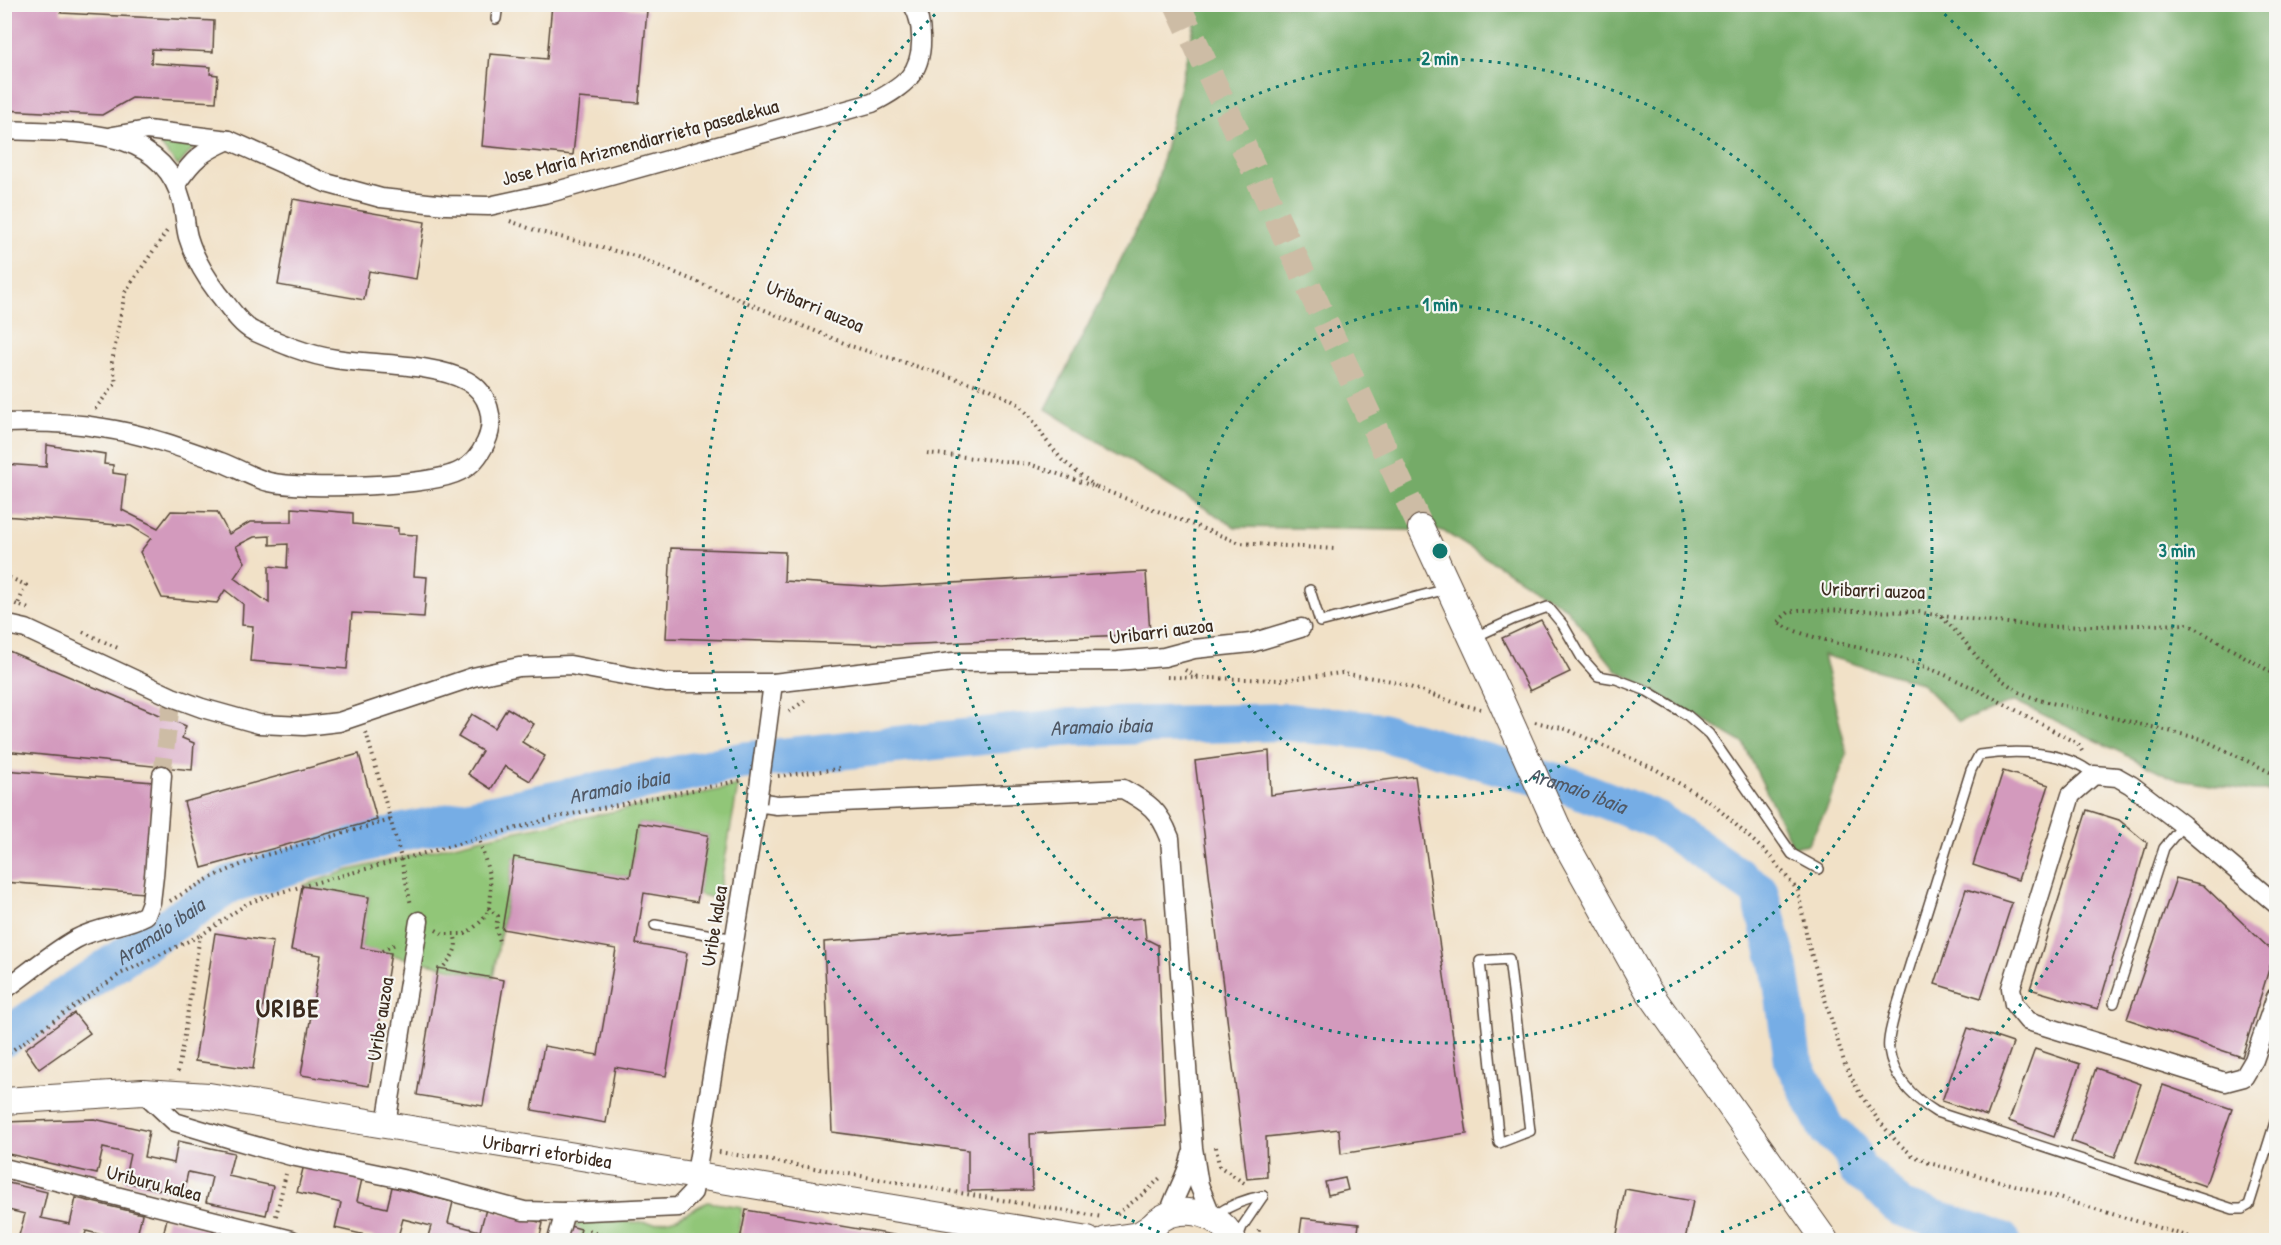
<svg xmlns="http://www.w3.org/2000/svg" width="2281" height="1245" viewBox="0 0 2281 1245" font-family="'Patrick Hand',sans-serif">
	<rect width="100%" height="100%" fill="#f6f6f2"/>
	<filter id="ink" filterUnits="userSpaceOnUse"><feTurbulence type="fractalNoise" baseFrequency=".0167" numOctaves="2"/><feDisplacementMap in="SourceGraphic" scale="12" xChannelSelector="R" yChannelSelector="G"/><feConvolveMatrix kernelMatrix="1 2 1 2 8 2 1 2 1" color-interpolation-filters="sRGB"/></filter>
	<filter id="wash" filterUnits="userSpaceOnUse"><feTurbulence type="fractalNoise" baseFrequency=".008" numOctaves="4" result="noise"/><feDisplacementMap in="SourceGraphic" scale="24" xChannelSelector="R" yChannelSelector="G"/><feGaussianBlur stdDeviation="1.35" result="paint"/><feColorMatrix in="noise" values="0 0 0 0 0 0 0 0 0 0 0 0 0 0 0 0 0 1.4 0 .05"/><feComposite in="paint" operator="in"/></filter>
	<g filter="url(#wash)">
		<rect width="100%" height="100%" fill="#f1e1c7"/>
		<!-- green -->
		<g fill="#91c678" stroke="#66784b" stroke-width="1.5">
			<path d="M 159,143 L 195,146 L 178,166 Z"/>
			<path d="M 738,786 L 718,899 L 698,894 L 708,835 L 639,823 L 630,877 L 514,857 L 493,978 L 361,948 L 369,897 L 302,886 L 346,871 L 479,839 Z"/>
			<path d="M 707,1202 L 742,1207 L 737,1240 L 567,1240 L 569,1229 L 585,1220 L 656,1223 L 677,1218 Z"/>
		</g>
		<!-- forest -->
		<path fill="#74ab68" stroke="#586a43" stroke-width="1.5" d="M 1199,5 L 2276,5 L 2276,791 L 2252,791 L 2173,778 L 2015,701 L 1959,722 L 1921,683 L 1823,655 L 1847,753 L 1828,806 L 1808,844 L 1793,847 L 1743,743 L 1616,670 L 1566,608 L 1443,531 L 1235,527 L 1046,409 L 1155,191 Z"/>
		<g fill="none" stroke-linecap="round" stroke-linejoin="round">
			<!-- river -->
			<path stroke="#76ade5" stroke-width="38" id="s1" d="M 4,1038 L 230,884 L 403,832 L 741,761 L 1071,727 L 1287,722 L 1381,732 L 1570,786 L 1657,820 L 1759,891 L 1780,969 L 1793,1061 L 1827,1129 L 1851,1149 L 1857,1170 L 1873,1180 L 1899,1207 L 2001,1240"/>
		</g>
		<g id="blocks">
			<!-- building -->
			<g fill="#d39abd" fill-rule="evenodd">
				<path d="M 4,4 L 61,4 L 61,13 L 214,21 L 213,52 L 152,49 L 151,63 L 211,67 L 210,74 L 218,75 L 216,102 L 132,98 L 102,115 L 4,110 Z"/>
				<path d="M 552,4 L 588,4 L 647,10 L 639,103 L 579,98 L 573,155 L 482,146 L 490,54 L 547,59 Z"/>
				<path d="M 293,199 L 425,222 L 416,279 L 369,271 L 364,300 L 278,285 Z"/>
				<path d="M 47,445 L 105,454 L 104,464 L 113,465 L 113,473 L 126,475 L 122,510 L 158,528 L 171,511 L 217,512 L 229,534 L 250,522 L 292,522 L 292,508 L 353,513 L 353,524 L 398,528 L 398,534 L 417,535 L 414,576 L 427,577 L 424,617 L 352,613 L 347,669 L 250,661 L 253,626 L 242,625 L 243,604 L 225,590 L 217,603 L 162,598 L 140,552 L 151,538 L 131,526 L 4,516 L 4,464 L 46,467 ZM 270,536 L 270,545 L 288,544 L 287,568 L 269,566 L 269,603 L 234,578 L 245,562 L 236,546 L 254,537 Z"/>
				<path d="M 671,548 L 785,552 L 784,581 L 882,587 L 1146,572 L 1150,634 L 896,645 L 666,638 Z"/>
				<path d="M 1541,620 L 1570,672 L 1530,691 L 1502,638 Z"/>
				<path d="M 4,649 L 186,726 L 182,738 L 194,743 L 192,770 L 4,751 Z"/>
				<path d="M 507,708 L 534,724 L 522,742 L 545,756 L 530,781 L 505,766 L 491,789 L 468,774 L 482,751 L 458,737 L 472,714 L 495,728 Z"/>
				<path d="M 1269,751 L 1271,795 L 1415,776 L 1467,1134 L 1341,1154 L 1339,1129 L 1266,1137 L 1267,1177 L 1247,1179 L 1195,761 Z"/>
				<path d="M 359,754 L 377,820 L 202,868 L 184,802 Z"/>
				<path d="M 4,770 L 153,782 L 144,893 L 4,882 Z"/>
				<path d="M 2003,771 L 2049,785 L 2018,880 L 1973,865 Z"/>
				<path d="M 2087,810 L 2119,820 L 2147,843 L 2098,1009 L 2030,989 Z"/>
				<path d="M 639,823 L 708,835 L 697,902 L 644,893 L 636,944 L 687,953 L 666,1076 L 615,1067 L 606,1123 L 532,1110 L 544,1046 L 598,1055 L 616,949 L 502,929 L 514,857 L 630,877 Z"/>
				<path d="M 2176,878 L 2203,885 L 2274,953 L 2242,1057 L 2127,1019 Z"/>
				<path d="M 302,886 L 369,897 L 361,948 L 391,953 L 369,1086 L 301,1075 L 321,955 L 291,950 Z"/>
				<path d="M 1966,889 L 2012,903 L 1981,998 L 1935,984 Z"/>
				<path d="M 1144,918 L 1146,939 L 1158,945 L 1166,1126 L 1030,1134 L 1032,1190 L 968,1191 L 968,1150 L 832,1132 L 824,942 Z"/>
				<path d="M 215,933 L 273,942 L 253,1069 L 195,1061 Z"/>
				<path d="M 438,968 L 504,980 L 483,1106 L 417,1095 Z"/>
				<path d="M 74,1013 L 90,1033 L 39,1069 L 25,1049 Z"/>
				<path d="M 1968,1028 L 2013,1043 L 1987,1116 L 1942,1101 Z"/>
				<path d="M 2035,1049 L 2080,1064 L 2054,1137 L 2009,1121 Z"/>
				<path d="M 2096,1068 L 2141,1084 L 2115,1157 L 2071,1141 Z"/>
				<path d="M 2163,1085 L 2232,1109 L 2205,1186 L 2136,1162 Z"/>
				<path d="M 94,1119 L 149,1131 L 144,1157 L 174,1163 L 178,1141 L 234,1153 L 228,1176 L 273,1186 L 266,1215 L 206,1202 L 212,1177 L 188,1172 L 183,1195 L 124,1182 L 130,1154 L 103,1148 L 97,1174 L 4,1153 L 4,1122 Z"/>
				<path d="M 304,1165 L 362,1179 L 357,1201 L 387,1208 L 392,1187 L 453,1202 L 448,1223 L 480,1231 L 486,1209 L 543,1223 L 539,1240 L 427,1240 L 431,1226 L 403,1219 L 397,1240 L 387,1240 L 335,1228 L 341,1203 L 297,1192 Z"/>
				<path d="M 1345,1178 L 1348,1190 L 1328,1195 L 1325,1182 Z"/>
				<path d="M 4,1182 L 47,1192 L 41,1218 L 70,1224 L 76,1198 L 142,1214 L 137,1236 L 152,1240 L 105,1240 L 106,1236 L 86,1231 L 84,1240 L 18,1239 L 25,1214 L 4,1209 Z"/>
				<path d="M 1625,1189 L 1693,1201 L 1685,1240 L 1616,1240 Z"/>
				<path d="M 746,1210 L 906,1237 L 905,1240 L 740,1240 Z"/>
				<path d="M 167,1218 L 214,1230 L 212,1240 L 162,1240 Z"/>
				<path d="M 1302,1218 L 1359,1224 L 1357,1240 L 1299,1240 Z"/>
				<path d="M 570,1226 L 581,1229 L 578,1240 L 567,1237 Z"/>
			</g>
		</g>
	</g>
	<g filter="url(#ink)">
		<use href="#blocks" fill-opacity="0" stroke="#564537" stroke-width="1.5"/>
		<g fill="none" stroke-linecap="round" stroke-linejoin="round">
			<!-- street-tunnel -->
			<path stroke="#cdbca5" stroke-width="18" stroke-dasharray="18 9" stroke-linecap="butt" d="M 162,775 L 172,697"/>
			<!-- secondary-tunnel -->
			<path stroke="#cdbca5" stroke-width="26" stroke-dasharray="26 13" stroke-linecap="butt" d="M 1177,4 L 1421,528"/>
			<defs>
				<g id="lane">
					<path d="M 496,19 L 498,4"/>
					<path d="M 1310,590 L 1320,622 L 1447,589"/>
					<path d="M 1475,637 L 1514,619 L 1548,607 L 1563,625 L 1582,658 L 1598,676 L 1616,679 L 1647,691 L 1687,715 L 1709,734 L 1792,854 L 1819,869"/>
					<path d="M 2094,775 C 2066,750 2015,750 1979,755 L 1971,770 L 1894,1016 C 1892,1026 1887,1040 1889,1049 C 1893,1077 1913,1098 1936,1112 L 2233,1209 L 2242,1209 L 2249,1205 L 2276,1119"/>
					<path d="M 655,925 L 735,939"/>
					<path d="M 1509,959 L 1530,1131 L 1499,1143 L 1480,961 Z"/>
					<path d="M 2114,1003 L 2164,848 L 2183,825"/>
					<path d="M 1214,1216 C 1230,1205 1244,1199 1263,1196"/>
					<path d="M 1237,1240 L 1242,1227 L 1263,1196"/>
				</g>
				<g id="street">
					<path d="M 4,130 C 70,134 161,122 182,202 C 185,213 185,226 188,237 C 194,257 205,276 218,293 C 228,305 239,324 253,331 C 280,343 307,355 336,359 C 374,365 434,363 467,381 C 489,393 496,420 486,442 C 480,455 473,465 460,471 C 430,487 304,490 269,482 C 253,478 237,468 221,462 C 182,448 144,434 103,428 C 73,423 35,422 4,423"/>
					<path d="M 113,136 L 147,130 L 229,140 L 326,183 L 381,198 L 446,205 L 489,206 L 553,192 L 872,103 C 903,87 923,74 921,36 C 921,26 918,12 912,4"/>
					<path d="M 177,183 C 194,158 202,152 229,140"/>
					<path d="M 4,624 L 26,629 L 172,697 L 202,708 L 259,724 L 304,726 L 339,722 L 473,677 L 519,667 L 570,665 L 666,683 L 773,683 L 953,662 L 1117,661 L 1164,657 L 1194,649 L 1251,643 L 1301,628"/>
					<path d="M 766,736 L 773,683"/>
					<path d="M 2276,904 L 2183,825 L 2131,785 L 2117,777 L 2094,775 L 2071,795 L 2011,988 L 2014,1004 L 2028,1021 L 2225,1082 L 2244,1077 L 2254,1060 L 2276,997"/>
					<path d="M 4,990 C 28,973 51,953 76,939 C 99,926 124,927 146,915 L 151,902 L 154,876 L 162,775"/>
					<path d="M 143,1092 L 175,1122 L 231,1139 L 291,1156 L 412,1181 L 524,1211 L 565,1212"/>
					<path d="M 386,1124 L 419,921"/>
					<path d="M 4,1168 L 292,1240"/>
					<path d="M 1169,1215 C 1174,1194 1187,1178 1191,1156"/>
					<path d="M 557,1240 L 565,1212 L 679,1207 L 693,1192 L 757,802 L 777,805 L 1123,789 C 1149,803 1159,810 1170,838 L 1193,1148 L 1199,1185 L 1212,1217"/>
				</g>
				<g id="secondary">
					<path d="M 1421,528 L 1498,694"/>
					<path d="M 1562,837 L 1647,989 L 1825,1240"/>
					<path id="s2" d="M 4,1101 L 143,1092 L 209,1096 L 1088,1240"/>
					<path d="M 1106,1240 L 1139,1235 L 1156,1224"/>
					<path d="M 1144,1240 C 1159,1200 1217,1205 1233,1240"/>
				</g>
			</defs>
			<!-- lane casing -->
			<use href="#lane" stroke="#564537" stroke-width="12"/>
			<!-- street casing -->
			<use href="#street" stroke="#564537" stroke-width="21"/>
			<!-- secondary casing -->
			<use href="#secondary" stroke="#564537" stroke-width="28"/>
			<!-- path -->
			<g stroke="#564537" stroke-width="4" stroke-dasharray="1.5 4.5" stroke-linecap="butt">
				<path d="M 510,221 L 537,231 L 635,256 L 851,346 L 990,389 L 1018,404 L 1030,416 L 1045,439 L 1062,460 L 1096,487"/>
				<path d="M 95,409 L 116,383 L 112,362 L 125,292 L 167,231"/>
				<path d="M 927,453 L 1029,464 L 1096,487 L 1240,543 L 1334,549"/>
				<path d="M 4,575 L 26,585 L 18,604"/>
				<path d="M 4,600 L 29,609"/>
				<path d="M 1941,616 L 2046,627 L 2188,624 L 2276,675"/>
				<path d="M 83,632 L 120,649"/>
				<path d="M 1185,670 L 1199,678"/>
				<path d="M 1167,677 L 1281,680 L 1342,673 L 1392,681 L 1459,704 L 1481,709"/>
				<path d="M 789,712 L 807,699"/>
				<path d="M 1535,722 L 1566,729 L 1657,770 L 1713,804 L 1771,857 L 1798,891 L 1808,943 L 1845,1065 L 1860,1094 L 1879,1121 L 1897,1142 L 1912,1155 L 1929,1163 L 2011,1184 L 2200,1240"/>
				<path d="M 366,732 L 401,858 L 411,905"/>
				<path d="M 2082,751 L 2078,744 C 2020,713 1963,678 1900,658 C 1864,646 1807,641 1777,622 L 1789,612 L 1799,610 L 1918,612 L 1941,616 L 1961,637 L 1981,662 L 2002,680 L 2019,692 L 2039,700 L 2202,739 L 2276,775"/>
				<path d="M 778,776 L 839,769"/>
				<path d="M 170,901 L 208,879 L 259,857 L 391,820"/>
				<path d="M 488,908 L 498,916 L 496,927 L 499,942"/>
				<path d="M 436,930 L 443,934 L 465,934 C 472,929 481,923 486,915 C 498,893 485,861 479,839"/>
				<path d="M 382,951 L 397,943"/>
				<path d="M 444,966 C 453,956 459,948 454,934"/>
				<path d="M 4,1056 L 120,974 L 199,936"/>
				<path d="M 178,1072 L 200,936 L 248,903 L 274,894 L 557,817 L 743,780"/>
				<path d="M 1216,1147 L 1219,1166 L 1247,1185"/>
				<path d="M 719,1152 L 1102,1217"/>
				<path d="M 1117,1214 L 1148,1190 L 1162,1176"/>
				<path d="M 276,1216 L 286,1174"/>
				<path d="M 589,1230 L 613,1240"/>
				<path d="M 1259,1230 L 1258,1234 L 1263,1240"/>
			</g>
			<!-- lane -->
			<use href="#lane" stroke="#fff" stroke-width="9"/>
			<!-- street -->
			<use href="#street" stroke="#fff" stroke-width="18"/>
			<!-- secondary -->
			<use href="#secondary" stroke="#fff" stroke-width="26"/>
			<defs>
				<path id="street-bridge" d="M 757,802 L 766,736"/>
				<path id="secondary-bridge" d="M 1498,694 L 1562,837"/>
			</defs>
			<!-- street-bridge casing -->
			<use href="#street-bridge" stroke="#564537" stroke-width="21" stroke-linecap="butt"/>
			<!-- secondary-bridge casing -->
			<use href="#secondary-bridge" stroke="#564537" stroke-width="28" stroke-linecap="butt"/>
			<!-- street-bridge -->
			<use href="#street-bridge" stroke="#fff" stroke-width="18"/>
			<!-- secondary-bridge -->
			<use href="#secondary-bridge" stroke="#fff" stroke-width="26"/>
		</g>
	</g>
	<!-- distance rings -->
	<g fill="none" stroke="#0f766e" stroke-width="3" stroke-dasharray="3 6">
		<circle cx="1440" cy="551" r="246"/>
		<circle cx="1440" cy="551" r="492"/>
		<path d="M1176 1239A737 737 0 0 1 942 8M1938 8A737 737 0 0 1 1704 1239"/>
	</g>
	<g text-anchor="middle" stroke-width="4.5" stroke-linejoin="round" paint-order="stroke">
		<!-- street labels -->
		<g font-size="20" fill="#3b2a1e" stroke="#f6f6f2">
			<text transform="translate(640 142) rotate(-15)" y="7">Jose Maria Arizmendiarrieta pasealekua</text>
			<text transform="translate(815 306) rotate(23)" y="7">Uribarri auzoa</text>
			<text transform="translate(1873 590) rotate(2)" y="7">Uribarri auzoa</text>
			<text transform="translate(1161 631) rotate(-7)" y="7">Uribarri auzoa</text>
			<text transform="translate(714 926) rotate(-81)" y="7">Uribe kalea</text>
			<text transform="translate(380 1019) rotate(-81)" y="7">Uribe auzoa</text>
			<text dy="7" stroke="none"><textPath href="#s2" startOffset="548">Uribarri etorbidea</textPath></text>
			<text transform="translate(154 1183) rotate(14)" y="7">Uriburu kalea</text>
		</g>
		<!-- water labels -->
		<g font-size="21" font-style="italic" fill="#505864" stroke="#f6f6f2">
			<text dy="7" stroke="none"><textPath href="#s1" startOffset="1161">Aramaio ibaia</textPath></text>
			<text dy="7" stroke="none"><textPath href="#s1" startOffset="675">Aramaio ibaia</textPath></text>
			<text dy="7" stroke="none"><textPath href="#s1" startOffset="1647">Aramaio ibaia</textPath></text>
			<text dy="7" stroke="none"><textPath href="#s1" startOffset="189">Aramaio ibaia</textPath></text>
		</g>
		<!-- district labels -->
		<g font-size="26" font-weight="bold" letter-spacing="1.5" fill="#3b2a1e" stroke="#f6f6f2">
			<text x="288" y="1017">URIBE</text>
		</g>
	</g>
	<circle cx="1440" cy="551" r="9" fill="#0f766e" stroke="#f6f6f2" stroke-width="3"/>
	<g font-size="18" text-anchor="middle" font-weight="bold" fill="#0f766e" stroke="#f6f6f2" stroke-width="4.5" stroke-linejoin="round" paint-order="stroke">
		<text x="1440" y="65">2 min</text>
		<text x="1440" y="311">1 min</text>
		<text x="2177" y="557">3 min</text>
	</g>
	<!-- margin -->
	<rect width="2281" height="1245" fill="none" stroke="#f6f6f2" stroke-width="24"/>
</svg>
